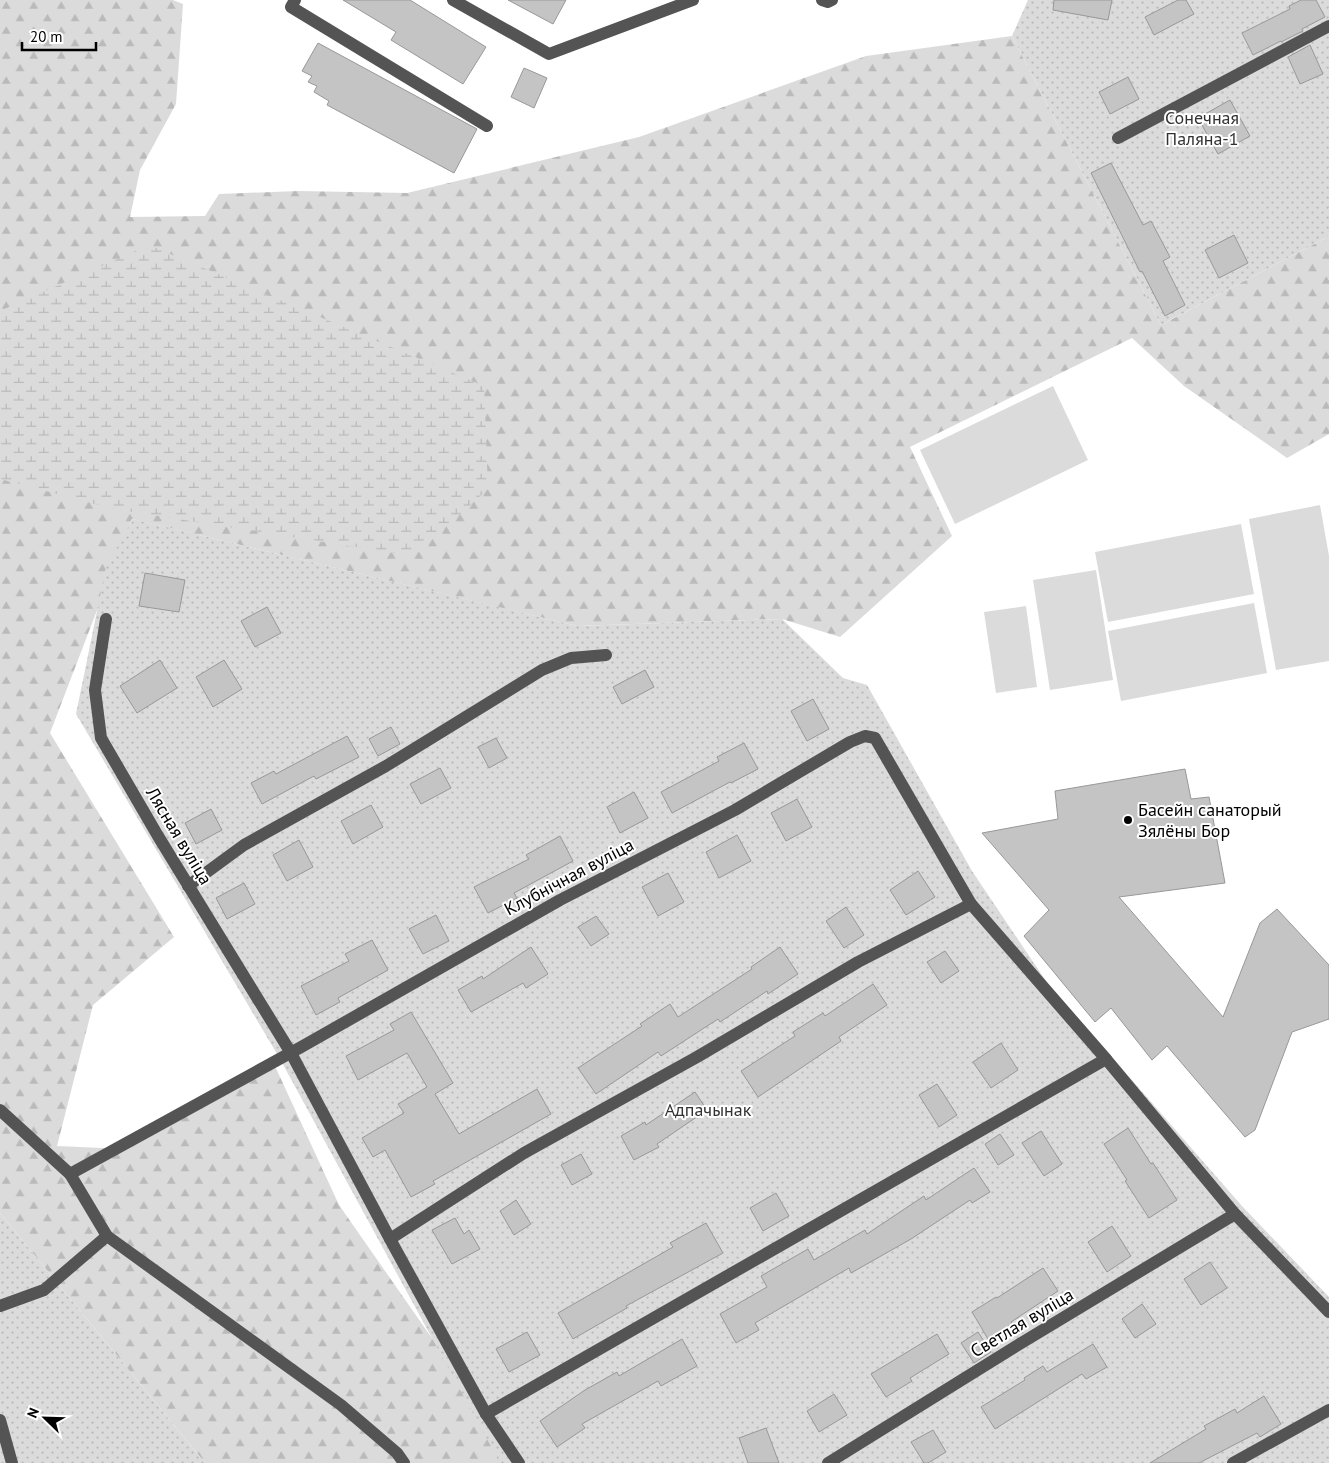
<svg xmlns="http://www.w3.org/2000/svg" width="1329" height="1463" viewBox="0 0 1329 1463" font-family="'PT Sans',sans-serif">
	<defs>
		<pattern id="forest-firs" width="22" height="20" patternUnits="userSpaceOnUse" patternTransform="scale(1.25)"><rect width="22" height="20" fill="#dbdbdb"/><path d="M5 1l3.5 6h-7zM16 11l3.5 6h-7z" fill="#bababa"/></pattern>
		<pattern id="wetland-marsh" width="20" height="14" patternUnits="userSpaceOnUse" patternTransform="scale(1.25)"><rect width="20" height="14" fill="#dbdbdb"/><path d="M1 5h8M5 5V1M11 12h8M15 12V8" fill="none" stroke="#bababa"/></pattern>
		<pattern id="garden-dots" width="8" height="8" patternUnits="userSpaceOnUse" patternTransform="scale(1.25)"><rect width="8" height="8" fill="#dbdbdb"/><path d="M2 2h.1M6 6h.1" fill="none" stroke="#bababa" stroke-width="1.8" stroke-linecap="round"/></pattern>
	</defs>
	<rect width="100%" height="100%" fill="#fff"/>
	<!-- forest -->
	<path fill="url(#forest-firs)" d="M 0,0 L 173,0 L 183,4 L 176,104 L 140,170 L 130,217 L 205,216 L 219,194 L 298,191 L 407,193 L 639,137 L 866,56 L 1012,36 L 1161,325 L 1329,236 L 1329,434 L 1287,458 L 1184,386 L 1132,338 L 910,447 L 952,536 L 840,637 L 782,619 L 577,626 L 132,519 L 50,733 L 174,937 L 93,1005 L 57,1146 L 124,1149 L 274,1064 L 339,1205 L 519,1463 L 205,1463 L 0,1213 Z"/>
	<!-- wetland -->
	<path fill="url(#wetland-marsh)" d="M 149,245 L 484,386 L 488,489 L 413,556 L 114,509 L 0,479 L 0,311 Z"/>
	<!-- garden -->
	<g fill="url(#garden-dots)">
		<path d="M 1028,0 L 1329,0 L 1329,236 L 1161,325 L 1012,36 Z"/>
		<path d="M 133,519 L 577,626 L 782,619 L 843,678 L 867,685 L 972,871 L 1048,984 L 1242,1206 L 1329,1297 L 1329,1463 L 500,1463 L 280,1059 L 76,714 L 106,567 Z"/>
		<path d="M 0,1213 L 205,1463 L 0,1463 Z"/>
	</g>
	<!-- pitch -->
	<g fill="#dbdbdb">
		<path d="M 1053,386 L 1088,460 L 955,524 L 920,450 Z"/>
		<path d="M 1320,505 L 1329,556 L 1329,661 L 1276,670 L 1249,519 Z"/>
		<path d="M 1241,524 L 1254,594 L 1108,622 L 1095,552 Z"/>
		<path d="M 1096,570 L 1113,680 L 1050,690 L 1033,580 Z"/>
		<path d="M 1254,603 L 1267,673 L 1121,701 L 1108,631 Z"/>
		<path d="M 1026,606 L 1037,687 L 996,693 L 984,612 Z"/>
	</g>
	<!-- building -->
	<g fill="#c4c4c4" stroke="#989898">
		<path d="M 343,0 L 410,0 L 486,47 L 463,84 L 391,40 L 396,32 Z"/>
		<path d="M 508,0 L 566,0 L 553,24 Z"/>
		<path d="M 1054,0 L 1112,0 L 1108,20 L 1053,10 Z"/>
		<path d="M 1178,0 L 1186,0 L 1194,14 L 1154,35 L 1145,17 Z"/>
		<path d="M 1301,0 L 1316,0 L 1325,17 L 1302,29 L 1303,31 L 1281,42 L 1281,41 L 1253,55 L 1242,33 L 1290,9 L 1289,6 Z"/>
		<path d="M 318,43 L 477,129 L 454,173 L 327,105 L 329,101 L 314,92 L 317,86 L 308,82 L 312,76 L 302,71 Z"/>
		<path d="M 1310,45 L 1323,74 L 1300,84 L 1288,57 Z"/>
		<path d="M 524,68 L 547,78 L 534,108 L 511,97 Z"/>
		<path d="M 1128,77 L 1139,99 L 1110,114 L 1099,92 Z"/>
		<path d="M 1230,100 L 1250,136 L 1218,154 L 1198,118 Z"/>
		<path d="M 1111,163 L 1143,225 L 1151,221 L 1170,257 L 1163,261 L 1185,305 L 1165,316 L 1142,271 L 1140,272 L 1091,173 Z"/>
		<path d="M 1234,235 L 1248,263 L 1219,278 L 1205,250 Z"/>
		<path d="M 145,573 L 185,580 L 179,612 L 139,606 Z"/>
		<path d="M 267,607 L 281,633 L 255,647 L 241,621 Z"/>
		<path d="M 160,660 L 177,688 L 137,713 L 120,686 Z"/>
		<path d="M 224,660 L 242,689 L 213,707 L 196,677 Z"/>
		<path d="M 645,670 L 654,687 L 622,704 L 613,687 Z"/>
		<path d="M 813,699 L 829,729 L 807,741 L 791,711 Z"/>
		<path d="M 391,727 L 400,744 L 378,756 L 369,739 Z"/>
		<path d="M 347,736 L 359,757 L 316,779 L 314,776 L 262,804 L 251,783 L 274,771 L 276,774 Z"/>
		<path d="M 496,738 L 507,758 L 489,768 L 478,747 Z"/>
		<path d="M 744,743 L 758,769 L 731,783 L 730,782 L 672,813 L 661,792 L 719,761 L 717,757 Z"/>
		<path d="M 440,768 L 451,788 L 421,804 L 410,784 Z"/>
		<path d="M 1185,769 L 1191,799 L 1209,797 L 1225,883 L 1119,897 L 1223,1017 L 1260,923 L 1277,909 L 1329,965 L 1329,1019 L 1292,1032 L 1255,1130 L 1245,1137 L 1167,1046 L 1152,1060 L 1111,1008 L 1095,1022 L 1024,936 L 1049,910 L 982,833 L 1058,819 L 1055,791 Z"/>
		<path d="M 634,792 L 648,818 L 620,833 L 607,807 Z"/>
		<path d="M 797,799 L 812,827 L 786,841 L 771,813 Z"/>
		<path d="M 371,805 L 383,827 L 353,844 L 341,821 Z"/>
		<path d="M 211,809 L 222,830 L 196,844 L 185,823 Z"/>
		<path d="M 737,835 L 751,861 L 719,878 L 706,852 Z"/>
		<path d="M 560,836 L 573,861 L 514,893 L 517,898 L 488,913 L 474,887 L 529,859 L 526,855 Z"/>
		<path d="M 299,840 L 313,867 L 287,881 L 273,855 Z"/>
		<path d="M 918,871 L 935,897 L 906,915 L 890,890 Z"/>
		<path d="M 668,873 L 684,902 L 658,916 L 642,887 Z"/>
		<path d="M 244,883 L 255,904 L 227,919 L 216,898 Z"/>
		<path d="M 846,907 L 864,935 L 844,948 L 826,921 Z"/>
		<path d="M 436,915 L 449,941 L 423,954 L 409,929 Z"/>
		<path d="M 596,916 L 609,934 L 591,946 L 578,927 Z"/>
		<path d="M 372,940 L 388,970 L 338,998 L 340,1002 L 316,1015 L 301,986 L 349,961 L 345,954 Z"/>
		<path d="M 531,947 L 548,974 L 526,988 L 523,983 L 471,1012 L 458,990 L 482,976 L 483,979 Z"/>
		<path d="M 780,947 L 798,974 L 768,994 L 767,991 L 720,1022 L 718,1019 L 661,1056 L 658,1052 L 596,1094 L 578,1068 L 642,1026 L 640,1024 L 670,1004 L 678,1017 L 752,969 L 751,967 Z"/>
		<path d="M 945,951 L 959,971 L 941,983 L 927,962 Z"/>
		<path d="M 873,984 L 887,1005 L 839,1037 L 841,1041 L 758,1097 L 741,1071 L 795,1036 L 793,1032 L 823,1013 L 825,1016 Z"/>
		<path d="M 411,1012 L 453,1083 L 435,1094 L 459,1134 L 537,1089 L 551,1114 L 433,1181 L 435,1184 L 411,1197 L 385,1150 L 373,1157 L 362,1138 L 404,1113 L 398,1104 L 427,1087 L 407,1053 L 358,1080 L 346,1056 L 394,1030 L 390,1024 Z"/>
		<path d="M 1001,1043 L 1018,1070 L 991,1088 L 973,1062 Z"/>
		<path d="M 937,1084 L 957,1115 L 939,1127 L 919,1095 Z"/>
		<path d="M 695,1092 L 707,1110 L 657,1144 L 659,1147 L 634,1160 L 621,1136 L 645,1122 L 646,1125 Z"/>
		<path d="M 1128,1128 L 1151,1164 L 1153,1163 L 1177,1200 L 1149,1218 L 1125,1181 L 1127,1180 L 1104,1144 Z"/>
		<path d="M 1041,1131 L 1062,1164 L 1044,1176 L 1022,1143 Z"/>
		<path d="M 1000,1134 L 1014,1155 L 998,1165 L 985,1144 Z"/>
		<path d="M 581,1154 L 592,1174 L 572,1185 L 561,1165 Z"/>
		<path d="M 974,1168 L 990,1192 L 972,1203 L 970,1200 L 911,1239 L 851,1273 L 849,1268 L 755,1323 L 759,1330 L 736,1343 L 720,1314 L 767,1287 L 761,1276 L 808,1249 L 814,1260 L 865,1230 L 867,1234 L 924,1196 L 926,1200 Z"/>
		<path d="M 776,1193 L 789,1216 L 763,1231 L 750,1208 Z"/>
		<path d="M 516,1200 L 531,1224 L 514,1235 L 500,1211 Z"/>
		<path d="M 455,1218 L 464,1234 L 469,1230 L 480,1249 L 452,1264 L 432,1230 Z"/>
		<path d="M 706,1223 L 723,1253 L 626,1306 L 627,1308 L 573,1339 L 558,1313 L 673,1247 L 670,1243 Z"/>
		<path d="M 1112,1226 L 1131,1256 L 1107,1272 L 1088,1242 Z"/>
		<path d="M 1210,1262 L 1227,1288 L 1201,1305 L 1184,1279 Z"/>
		<path d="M 1043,1268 L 1058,1291 L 1011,1322 L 1012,1324 L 988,1339 L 972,1312 L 996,1297 L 997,1298 Z"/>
		<path d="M 1142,1304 L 1156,1324 L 1135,1338 L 1122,1319 Z"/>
		<path d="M 527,1332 L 540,1355 L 509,1372 L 496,1349 Z"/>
		<path d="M 978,1332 L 991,1352 L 974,1363 L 961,1343 Z"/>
		<path d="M 937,1334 L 949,1354 L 910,1378 L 912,1381 L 886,1397 L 871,1374 Z"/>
		<path d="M 682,1339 L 697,1366 L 661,1386 L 658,1381 L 582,1424 L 585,1428 L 557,1447 L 540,1421 L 585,1390 L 617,1372 L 619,1376 Z"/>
		<path d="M 1093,1344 L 1107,1367 L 1086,1379 L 1082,1374 L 995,1429 L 981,1407 L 1025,1380 L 1024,1378 L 1043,1366 L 1047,1372 Z"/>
		<path d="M 834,1394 L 847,1415 L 819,1432 L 807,1411 Z"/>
		<path d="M 1264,1396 L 1281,1424 L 1260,1437 L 1257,1433 L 1199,1463 L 1150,1463 L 1206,1429 L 1204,1426 L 1235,1409 L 1237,1413 Z"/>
		<path d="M 766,1428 L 779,1463 L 748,1463 L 739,1438 Z"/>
		<path d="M 933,1430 L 946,1452 L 928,1463 L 924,1463 L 911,1442 Z"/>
	</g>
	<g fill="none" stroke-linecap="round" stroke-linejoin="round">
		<!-- minor -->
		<g stroke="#545454" stroke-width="12">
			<path d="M 295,0 L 291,7 L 487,126"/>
			<path d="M 453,0 L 549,54 L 693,0"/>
			<path d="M 822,0 L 828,2 L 832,0"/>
			<path d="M 1118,138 L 1329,26"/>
			<path d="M 106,619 L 95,690 L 101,738 L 158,836 L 291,1053 L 390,1239 L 486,1414 L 519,1463"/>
			<path d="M 188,886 L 244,845 L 386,766 L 542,670 L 571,658 L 606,655"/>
			<path d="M 0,1110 L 70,1174 L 107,1236 L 341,1405 L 397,1453 L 404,1463"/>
			<path d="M 70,1174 L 303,1046 L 560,900 L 735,810 L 850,742 L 865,736 L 875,738 L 971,904 L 1106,1059 L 1235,1214 L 1329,1312"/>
			<path d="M 390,1239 L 524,1153 L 697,1057 L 858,962 L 971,904"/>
			<path d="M 0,1306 L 44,1290 L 107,1236"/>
			<path d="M 486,1414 L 1106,1059"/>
			<path d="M 0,1420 L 12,1463"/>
			<path d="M 828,1463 L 1018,1345 L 1235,1214"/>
			<path d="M 1233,1463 L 1329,1410"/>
		</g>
	</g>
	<!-- markers -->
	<circle fill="#000" stroke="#fff" stroke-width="2" cx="1128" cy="820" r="5"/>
	<g text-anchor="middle" stroke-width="4" stroke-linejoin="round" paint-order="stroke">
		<!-- park labels -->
		<g font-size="18" fill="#323232" stroke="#fff">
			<text x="1202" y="124">Сонечная<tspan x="1202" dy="21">Паляна-1</tspan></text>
			<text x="708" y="1116">Адпачынак</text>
		</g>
		<!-- poi labels -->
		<g font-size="18" fill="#000" stroke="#fff" text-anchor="start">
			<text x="1138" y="816">Басейн санаторый<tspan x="1138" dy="21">Зялёны Бор</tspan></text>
		</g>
		<!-- street labels -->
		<g font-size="18" fill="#000" stroke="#fff">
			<text transform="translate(179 836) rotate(59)" y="6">Лясная вуліца</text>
			<text transform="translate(569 877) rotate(-28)" y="6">Клубнічная вуліца</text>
			<text transform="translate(1022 1323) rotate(-31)" y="6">Светлая вуліца</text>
		</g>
	</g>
	<!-- north arrow -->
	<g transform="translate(45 1418) rotate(293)" stroke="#ffffff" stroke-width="4" paint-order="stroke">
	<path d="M0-4L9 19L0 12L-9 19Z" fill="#000000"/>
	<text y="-8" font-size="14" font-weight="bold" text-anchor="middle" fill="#000000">N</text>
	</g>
	<!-- scale -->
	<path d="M22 42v8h74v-8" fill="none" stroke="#000000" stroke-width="2.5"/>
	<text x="30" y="42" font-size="15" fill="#000000" stroke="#ffffff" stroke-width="4" paint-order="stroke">20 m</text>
</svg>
